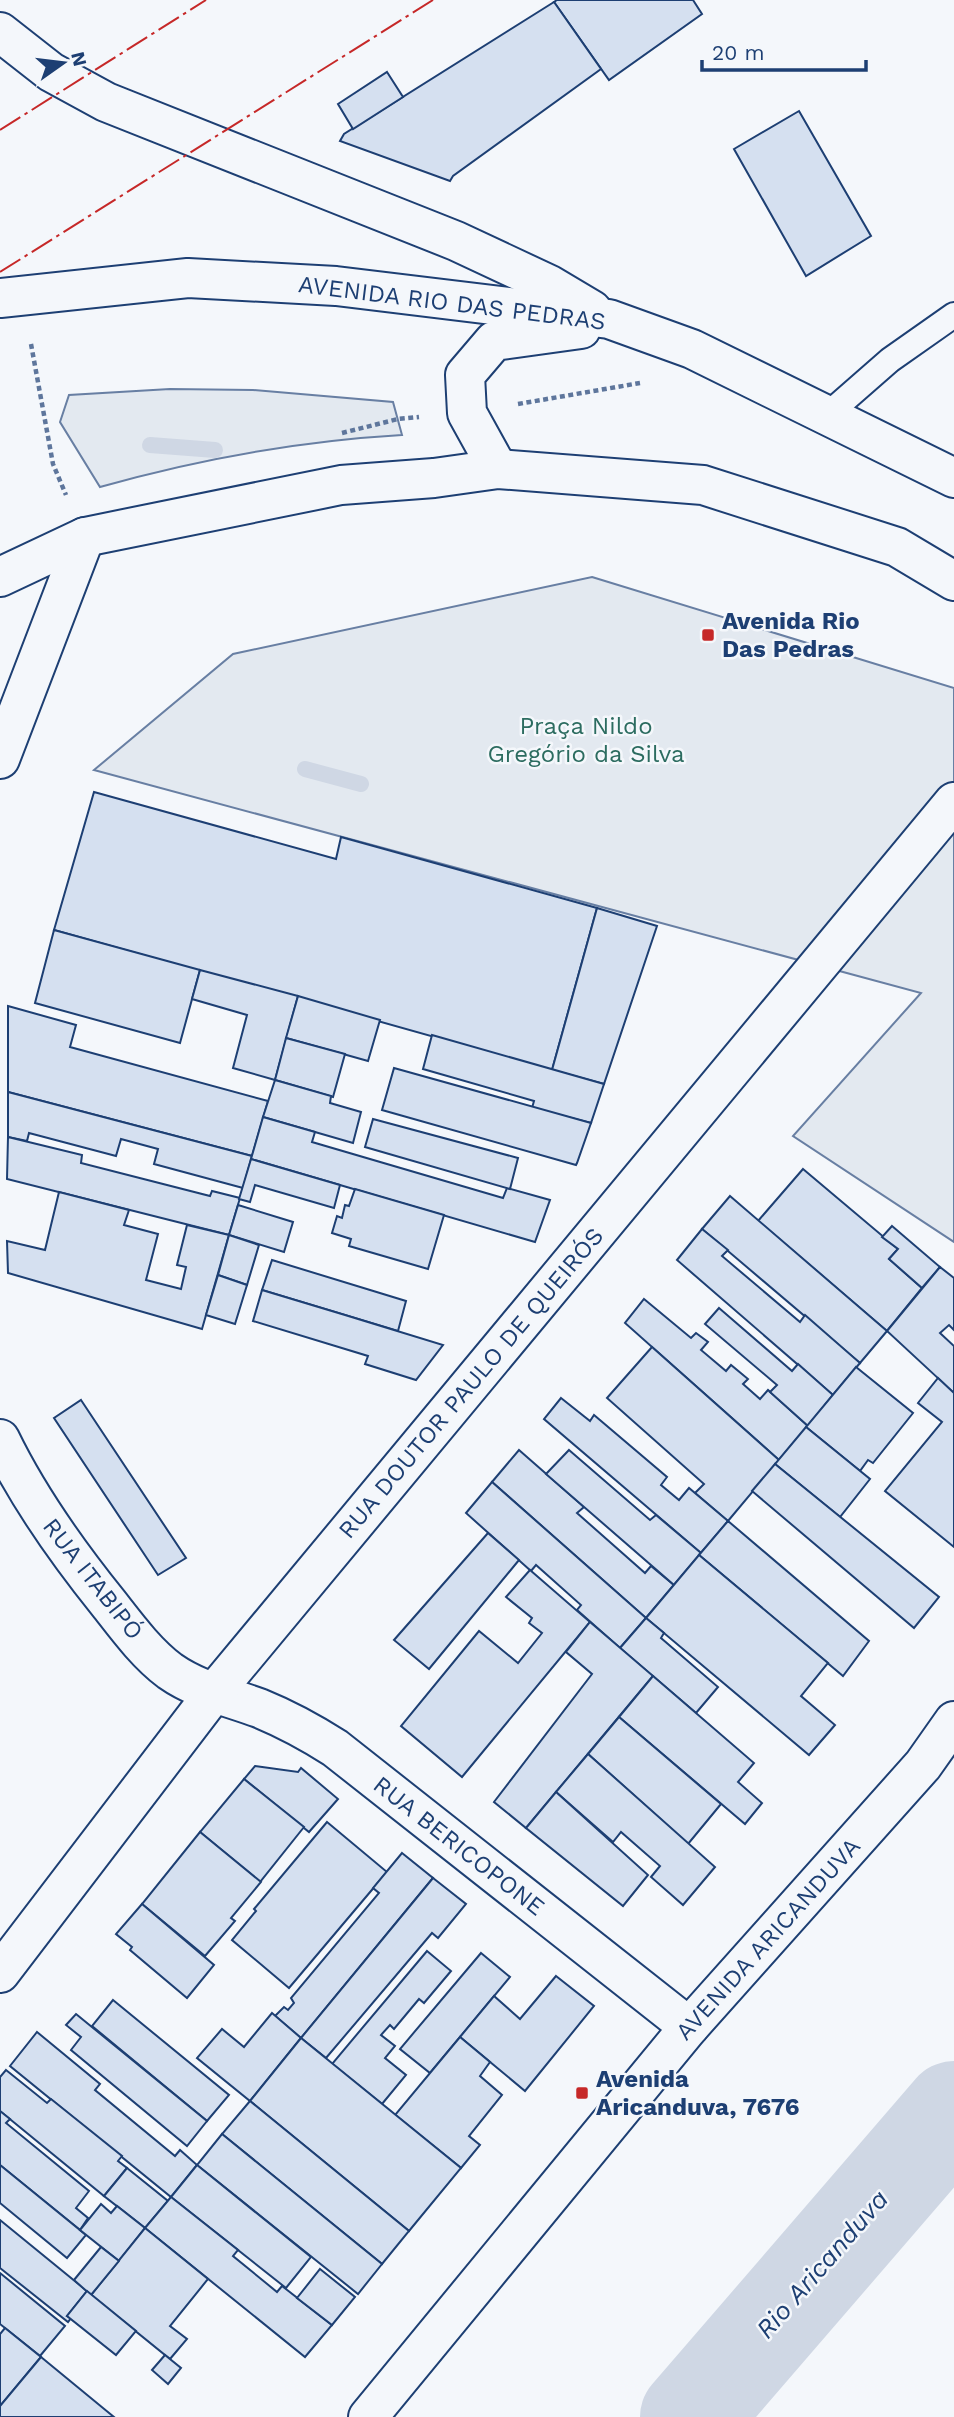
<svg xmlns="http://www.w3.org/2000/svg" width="954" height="2417" viewBox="0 0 954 2417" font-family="'Work Sans',sans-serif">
	<rect width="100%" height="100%" fill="#f4f7fb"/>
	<!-- green -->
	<g fill="#e3e9f0" stroke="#687fa3" stroke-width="2">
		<path d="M 170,389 L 253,390 L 393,402 L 402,435 C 299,441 199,459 100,487 L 60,422 L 69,395 Z"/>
		<path d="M 592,577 L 954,688 L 954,1242 L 793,1136 L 921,993 L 94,770 L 233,654 Z"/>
	</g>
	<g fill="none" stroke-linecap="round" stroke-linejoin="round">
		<!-- stream -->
		<g stroke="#cfd7e4" stroke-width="16">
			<path d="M 150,445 L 215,450"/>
			<path d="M 305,769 L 361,784"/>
		</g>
		<!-- river -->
		<path stroke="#cfd7e4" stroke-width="100" d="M 690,2417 L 954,2111"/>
	</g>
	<!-- building -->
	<g fill="#d5e0f0" stroke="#1d3f73" stroke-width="2">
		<path d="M 557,0 L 693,0 L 702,14 L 609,80 L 554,2 Z"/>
		<path d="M 554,2 L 601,69 L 453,176 L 450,181 L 340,141 L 344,134 Z"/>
		<path d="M 387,72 L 403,97 L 353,129 L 338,104 Z"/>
		<path d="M 799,111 L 871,236 L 806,276 L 734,149 Z"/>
		<path d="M 94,792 L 336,859 L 341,837 L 597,908 L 552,1070 L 54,930 Z"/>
		<path d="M 597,908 L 657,926 L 604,1084 L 552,1070 Z"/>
		<path d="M 54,930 L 200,970 L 180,1043 L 35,1003 Z"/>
		<path d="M 200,970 L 298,996 L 275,1080 L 233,1068 L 247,1015 L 192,999 Z"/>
		<path d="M 298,996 L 380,1020 L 368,1061 L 286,1038 Z"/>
		<path d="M 8,1006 L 76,1025 L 70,1047 L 268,1101 L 252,1156 L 8,1092 Z"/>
		<path d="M 432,1035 L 604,1084 L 591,1123 L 532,1108 L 534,1101 L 423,1069 Z"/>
		<path d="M 286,1038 L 345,1054 L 333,1097 L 275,1080 Z"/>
		<path d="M 394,1068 L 591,1123 L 577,1163 L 576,1165 L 382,1110 Z"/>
		<path d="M 275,1080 L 331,1096 L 330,1103 L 361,1112 L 353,1143 L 263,1117 Z"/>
		<path d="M 8,1092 L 252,1156 L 243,1188 L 154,1164 L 158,1149 L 121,1139 L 116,1156 L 29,1133 L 27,1141 L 8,1137 Z"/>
		<path d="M 263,1117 L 315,1132 L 312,1142 L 503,1198 L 507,1188 L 550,1200 L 535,1242 L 251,1159 Z"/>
		<path d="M 373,1119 L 518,1158 L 510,1189 L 365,1147 Z"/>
		<path d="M 8,1137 L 82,1155 L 81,1163 L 210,1196 L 212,1191 L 240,1198 L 229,1235 L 7,1179 Z"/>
		<path d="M 251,1159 L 340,1185 L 334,1208 L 255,1185 L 250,1202 L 239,1199 Z"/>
		<path d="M 803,1169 L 898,1249 L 889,1259 L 922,1288 L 887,1331 L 758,1221 Z"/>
		<path d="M 355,1189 L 444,1215 L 428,1269 L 349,1246 L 351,1239 L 332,1233 L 337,1216 L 342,1218 L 345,1205 L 349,1206 Z"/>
		<path d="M 59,1192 L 129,1210 L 124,1225 L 158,1234 L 146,1280 L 181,1289 L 186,1267 L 177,1265 L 187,1225 L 229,1235 L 202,1329 L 8,1273 L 7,1241 L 45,1250 Z"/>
		<path d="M 730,1196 L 887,1331 L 860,1363 L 702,1229 Z"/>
		<path d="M 238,1205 L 293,1222 L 284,1252 L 229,1235 Z"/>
		<path d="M 892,1226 L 940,1267 L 922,1288 L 889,1259 L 898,1249 L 882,1237 Z"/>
		<path d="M 702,1229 L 728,1250 L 722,1256 L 800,1322 L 805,1315 L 860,1363 L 833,1395 L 677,1260 Z"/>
		<path d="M 229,1235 L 259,1245 L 247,1285 L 218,1275 Z"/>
		<path d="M 272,1260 L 406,1301 L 398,1331 L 262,1290 Z"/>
		<path d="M 940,1267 L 954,1278 L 954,1330 L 949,1325 L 940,1333 L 954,1346 L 954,1393 L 887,1331 Z"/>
		<path d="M 218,1275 L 247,1285 L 235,1324 L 206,1315 Z"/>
		<path d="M 262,1290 L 345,1315 L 443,1345 L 416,1380 L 365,1364 L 368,1356 L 253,1321 Z"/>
		<path d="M 644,1299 L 691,1338 L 696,1333 L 708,1342 L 701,1350 L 726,1371 L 731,1365 L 748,1379 L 743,1384 L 760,1399 L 768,1390 L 808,1426 L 779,1460 L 625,1323 Z"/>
		<path d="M 719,1308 L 792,1371 L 798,1364 L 833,1395 L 808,1426 L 770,1392 L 777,1385 L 705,1324 Z"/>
		<path d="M 652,1347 L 779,1460 L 728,1521 L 695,1493 L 704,1484 L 607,1398 Z"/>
		<path d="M 856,1367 L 913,1413 L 873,1463 L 868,1460 L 860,1471 L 806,1427 Z"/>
		<path d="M 938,1378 L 954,1393 L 954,1547 L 885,1491 L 942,1422 L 918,1403 Z"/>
		<path d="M 561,1398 L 590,1421 L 594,1415 L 667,1477 L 661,1485 L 679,1500 L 689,1488 L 728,1521 L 701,1553 L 544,1419 Z"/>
		<path d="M 81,1400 L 186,1558 L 158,1575 L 54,1418 Z"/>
		<path d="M 806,1427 L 870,1479 L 840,1517 L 775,1464 Z"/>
		<path d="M 519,1450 L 584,1507 L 577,1513 L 645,1573 L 651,1566 L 674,1585 L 646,1618 L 492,1482 Z"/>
		<path d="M 569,1450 L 650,1520 L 656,1515 L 701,1553 L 674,1585 L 546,1474 Z"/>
		<path d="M 775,1464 L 939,1597 L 914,1628 L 752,1491 Z"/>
		<path d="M 492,1482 L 646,1618 L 620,1648 L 577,1610 L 581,1605 L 536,1565 L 531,1571 L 466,1513 Z"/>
		<path d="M 728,1521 L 869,1641 L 843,1676 L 699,1555 Z"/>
		<path d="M 488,1533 L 519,1560 L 429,1669 L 394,1640 Z"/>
		<path d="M 699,1555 L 828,1663 L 801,1696 L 835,1725 L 809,1755 L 646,1618 Z"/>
		<path d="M 530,1570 L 590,1622 L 462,1777 L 401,1726 L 479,1631 L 518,1663 L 542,1633 L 529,1623 L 532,1618 L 506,1597 Z"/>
		<path d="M 646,1618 L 664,1633 L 661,1638 L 718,1687 L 696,1713 L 620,1648 Z"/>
		<path d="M 590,1622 L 653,1676 L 526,1828 L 494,1802 L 592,1674 L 566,1652 Z"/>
		<path d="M 653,1676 L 754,1763 L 738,1782 L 762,1803 L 745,1824 L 619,1717 Z"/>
		<path d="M 619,1717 L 721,1804 L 688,1844 L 588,1754 Z"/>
		<path d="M 588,1754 L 715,1867 L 683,1905 L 651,1877 L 660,1866 L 621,1832 L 613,1842 L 556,1792 Z"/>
		<path d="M 255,1766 L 298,1772 L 301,1768 L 338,1799 L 309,1832 L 244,1779 Z"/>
		<path d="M 244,1779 L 304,1827 L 260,1882 L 200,1832 Z"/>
		<path d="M 556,1792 L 648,1875 L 623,1906 L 526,1828 Z"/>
		<path d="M 327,1822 L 387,1872 L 289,1988 L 232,1940 L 256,1911 L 254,1909 Z"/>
		<path d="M 200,1832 L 261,1882 L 231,1918 L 235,1921 L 205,1956 L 142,1904 Z"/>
		<path d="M 402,1853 L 433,1878 L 301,2038 L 275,2016 L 284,2007 L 288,2010 L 294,2003 L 291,1998 L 379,1893 L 373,1888 Z"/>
		<path d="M 433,1878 L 466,1904 L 438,1938 L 432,1933 L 326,2058 L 301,2038 Z"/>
		<path d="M 142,1904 L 214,1965 L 187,1998 L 130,1950 L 132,1947 L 116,1934 Z"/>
		<path d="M 427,1951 L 451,1971 L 424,2003 L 419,1999 L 394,2029 L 390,2025 L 381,2035 L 395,2046 L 385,2058 L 406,2075 L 382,2104 L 332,2064 Z"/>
		<path d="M 481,1953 L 510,1977 L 430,2073 L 400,2049 Z"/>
		<path d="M 556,1976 L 594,2006 L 525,2091 L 460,2037 L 494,1996 L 520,2019 Z"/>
		<path d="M 113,2000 L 229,2095 L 207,2121 L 92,2026 Z"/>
		<path d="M 272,2013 L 301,2038 L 250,2101 L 197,2058 L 222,2029 L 244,2047 Z"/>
		<path d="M 76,2014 L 207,2121 L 187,2146 L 71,2050 L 81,2037 L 66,2025 Z"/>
		<path d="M 37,2032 L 100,2084 L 95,2090 L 175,2156 L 180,2150 L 197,2165 L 171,2197 L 10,2066 Z"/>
		<path d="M 460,2037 L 490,2062 L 480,2076 L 502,2095 L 469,2136 L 480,2145 L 461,2168 L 395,2115 Z"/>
		<path d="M 301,2038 L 461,2168 L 409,2231 L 250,2101 Z"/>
		<path d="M 6,2070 L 47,2103 L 51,2099 L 122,2156 L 118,2161 L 127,2168 L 104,2196 L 0,2111 L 0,2077 Z"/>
		<path d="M 250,2101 L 409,2231 L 382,2264 L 222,2134 Z"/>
		<path d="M 0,2111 L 10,2119 L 6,2123 L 89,2191 L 76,2208 L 88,2218 L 80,2230 L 0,2165 Z"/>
		<path d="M 222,2134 L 382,2264 L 358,2294 L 197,2165 Z"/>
		<path d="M 0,2165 L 86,2235 L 67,2258 L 0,2203 Z"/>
		<path d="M 197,2165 L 311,2257 L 286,2288 L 171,2197 Z"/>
		<path d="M 127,2168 L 168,2201 L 145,2228 L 104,2196 Z"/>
		<path d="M 171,2197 L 238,2250 L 233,2256 L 277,2292 L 282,2286 L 332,2325 L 305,2357 L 145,2228 Z"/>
		<path d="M 101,2204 L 111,2213 L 117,2206 L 145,2228 L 119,2261 L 80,2230 Z"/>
		<path d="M 0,2220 L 87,2291 L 67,2316 L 71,2318 L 68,2322 L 0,2268 Z"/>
		<path d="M 145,2228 L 208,2279 L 170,2326 L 187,2339 L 170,2359 L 91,2295 Z"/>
		<path d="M 101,2247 L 119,2261 L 91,2295 L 74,2280 Z"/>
		<path d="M 320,2269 L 355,2297 L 332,2325 L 297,2298 Z"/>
		<path d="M 0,2273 L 65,2326 L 40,2356 L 0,2324 Z"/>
		<path d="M 87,2291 L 136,2331 L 116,2355 L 67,2316 Z"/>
		<path d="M 5,2328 L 41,2357 L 0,2406 L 0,2334 Z"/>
		<path d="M 165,2355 L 181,2368 L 168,2384 L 152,2370 Z"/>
		<path d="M 41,2357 L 103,2408 L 114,2417 L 0,2417 L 0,2406 Z"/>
	</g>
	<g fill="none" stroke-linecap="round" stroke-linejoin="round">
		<defs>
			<path id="service" d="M 826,416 L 890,360 L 954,315"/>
			<g id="minor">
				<path d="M 0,759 L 85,537"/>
				<path d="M 0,1439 C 29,1499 67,1552 109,1604 C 127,1627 146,1653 170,1671 C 197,1690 229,1697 259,1708 C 286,1719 310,1732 335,1748 L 689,2027"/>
				<path d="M 0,1973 L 213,1694 L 954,802"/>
			</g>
			<g id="secondary">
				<path d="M 0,32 L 51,72 L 106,102 L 456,241 L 550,285 L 592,310"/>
				<path d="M 0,298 L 188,278 L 336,286 L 609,319 L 692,349 L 954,478"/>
				<path d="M 498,469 L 467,413 L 465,375 L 494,341 L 581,329"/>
				<path d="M 0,577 L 85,537 L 341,485 L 434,478 L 498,469 L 703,485 L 897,547 L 954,581"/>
			</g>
			<path id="trunk" d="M 368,2417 L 689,2027 L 923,1765 L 954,1721"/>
		</defs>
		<!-- service casing -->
		<use href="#service" stroke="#1d3f73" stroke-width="28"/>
		<!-- minor casing -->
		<use href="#minor" stroke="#1d3f73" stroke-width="42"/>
		<!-- secondary casing -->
		<use href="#secondary" stroke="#1d3f73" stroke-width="42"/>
		<!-- trunk casing -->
		<use href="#trunk" stroke="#1d3f73" stroke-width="42"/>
		<!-- path -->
		<g stroke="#5e769c" stroke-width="4.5" stroke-dasharray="5 3.5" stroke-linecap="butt">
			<path d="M 31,344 L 53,464 L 66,495"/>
			<path d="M 518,404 L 640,383"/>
			<path d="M 342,433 L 398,419 L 419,417"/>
		</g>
		<!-- service -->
		<use href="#service" stroke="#f4f7fb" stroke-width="24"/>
		<!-- minor -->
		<use href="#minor" stroke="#f4f7fb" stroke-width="38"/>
		<!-- secondary -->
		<use href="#secondary" stroke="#f4f7fb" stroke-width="38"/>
		<!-- trunk -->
		<use href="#trunk" stroke="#f4f7fb" stroke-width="38"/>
		<!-- power -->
		<g stroke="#c62828" stroke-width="2" stroke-dasharray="24 5 3.5 5" stroke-linecap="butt">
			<path d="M 0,130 L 206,0"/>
			<path d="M 0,272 L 433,0"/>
		</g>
	</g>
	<!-- markers -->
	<g fill="#c62828" stroke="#f4f7fb" stroke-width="2.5">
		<rect x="701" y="628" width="14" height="14" rx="3.5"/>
		<rect x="575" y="2086" width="14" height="14" rx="3.5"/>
	</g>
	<g text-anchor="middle" stroke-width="5" stroke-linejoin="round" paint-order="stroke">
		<!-- street labels -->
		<g font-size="24" fill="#1d3f73" stroke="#f4f7fb">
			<text transform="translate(452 303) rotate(7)" y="8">AVENIDA RIO DAS PEDRAS</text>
			<text transform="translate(471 1383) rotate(-50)" y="8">RUA DOUTOR PAULO DE QUEIRÓS</text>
			<text transform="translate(93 1579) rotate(52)" y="8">RUA ITABIPÓ</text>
			<text transform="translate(459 1846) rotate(38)" y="8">RUA BERICOPONE</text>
			<text transform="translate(768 1939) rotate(-48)" y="8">AVENIDA ARICANDUVA</text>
		</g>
		<!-- poi labels -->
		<g font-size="24" font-weight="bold" fill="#1d3f73" stroke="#f4f7fb" text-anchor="start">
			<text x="722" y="629">Avenida Rio<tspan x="722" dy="28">Das Pedras</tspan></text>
			<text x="596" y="2087">Avenida<tspan x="596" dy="28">Aricanduva, 7676</tspan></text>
		</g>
		<!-- park labels -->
		<g font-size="24" fill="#2c6c60" stroke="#f4f7fb">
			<text x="586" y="734">Praça Nildo<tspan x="586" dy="28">Gregório da Silva</tspan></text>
		</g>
		<!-- water labels -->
		<g font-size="26" font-style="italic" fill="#1d3f73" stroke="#f4f7fb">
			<text transform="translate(822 2264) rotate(-49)" y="9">Rio Aricanduva</text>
		</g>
	</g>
	<!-- north arrow -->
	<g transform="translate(63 63) rotate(76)" stroke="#f4f7fb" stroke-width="5" paint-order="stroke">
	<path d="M0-5L12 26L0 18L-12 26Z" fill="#1d3f73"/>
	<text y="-10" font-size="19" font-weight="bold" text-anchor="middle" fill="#1d3f73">N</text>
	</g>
	<!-- scale -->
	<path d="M702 60v10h164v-10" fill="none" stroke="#1d3f73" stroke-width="3.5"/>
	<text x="712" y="60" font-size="21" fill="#1d3f73" stroke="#f4f7fb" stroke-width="5" paint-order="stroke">20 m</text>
</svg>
